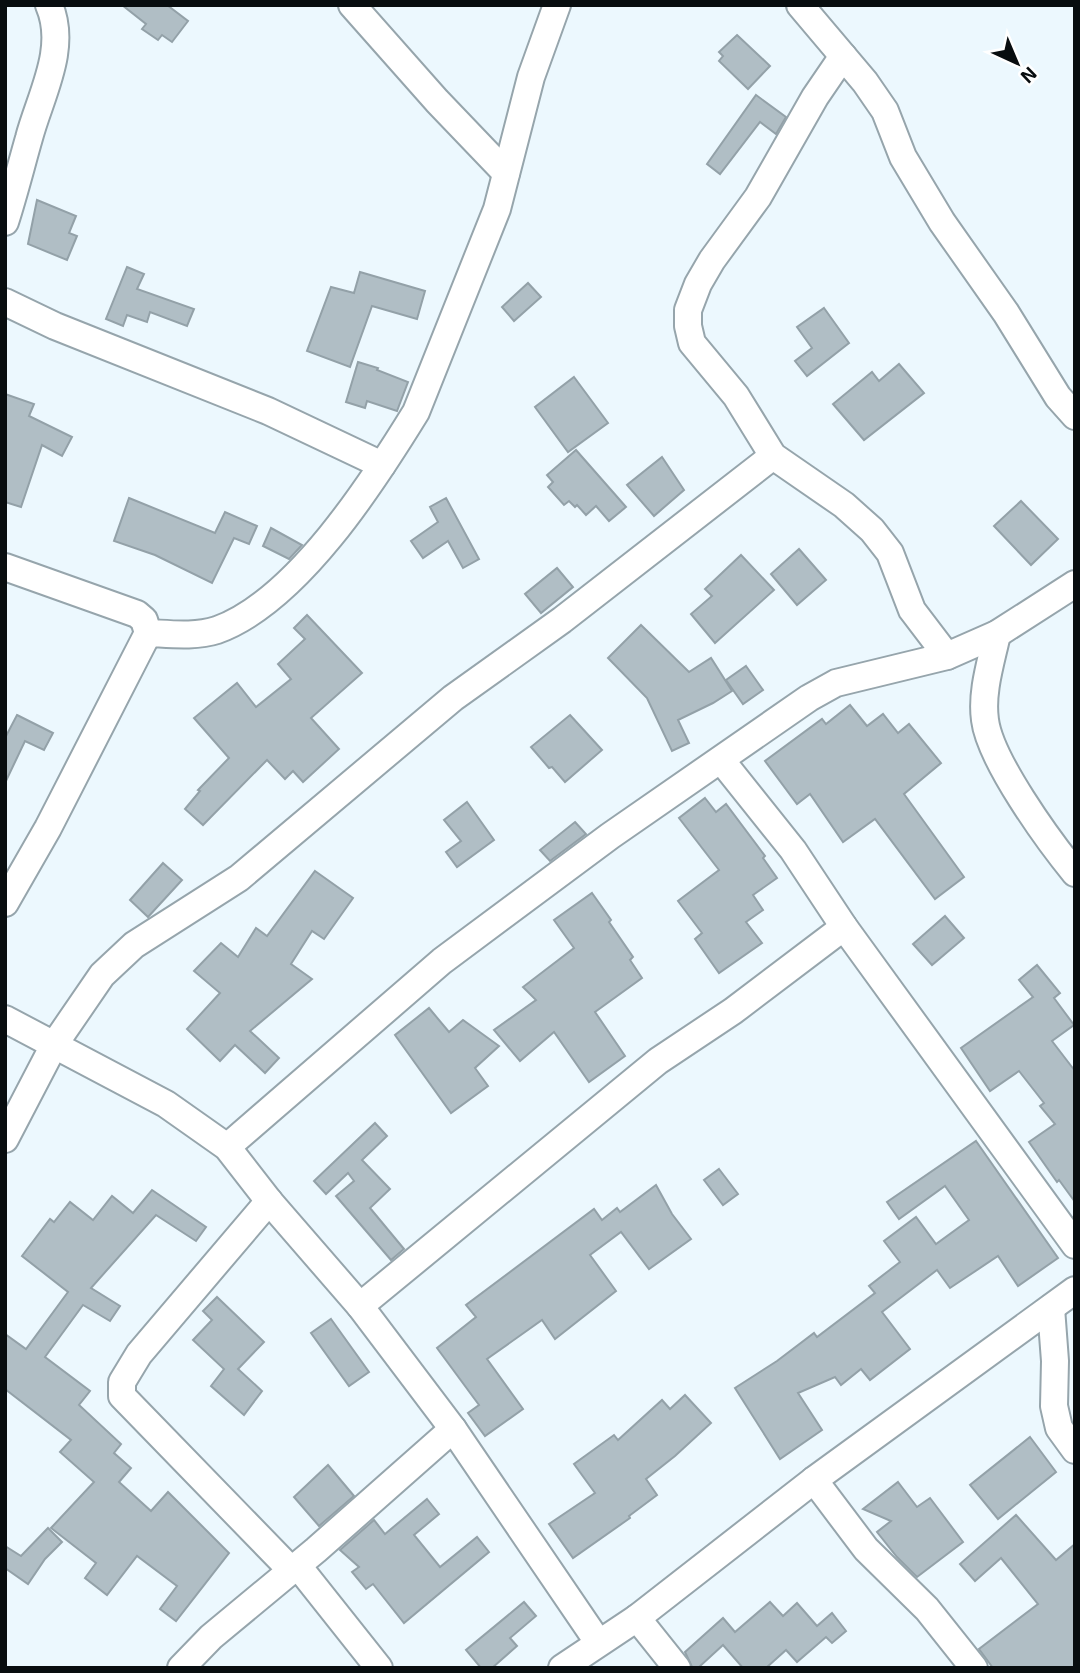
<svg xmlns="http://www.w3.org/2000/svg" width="1080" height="1673" viewBox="0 0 1080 1673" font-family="'Exo 2',sans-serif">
	<rect width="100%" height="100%" fill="#ecf8fe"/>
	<!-- building -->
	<g fill="#b0bec5" stroke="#93a1a8" stroke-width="2">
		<path d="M 122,5 L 167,5 L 188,21 L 172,42 L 162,35 L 158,40 L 142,29 L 146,24 Z"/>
		<path d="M 737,35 L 770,66 L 748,89 L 719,61 L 723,56 L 719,52 Z"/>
		<path d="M 756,95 L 786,117 L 776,134 L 760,122 L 720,174 L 707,164 Z"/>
		<path d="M 37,200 L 76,216 L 69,233 L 77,236 L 67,260 L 28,244 Z"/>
		<path d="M 127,267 L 144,274 L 137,289 L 194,309 L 187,326 L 150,312 L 147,322 L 127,315 L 123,326 L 106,319 Z"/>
		<path d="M 360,272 L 425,291 L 417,319 L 372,306 L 350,367 L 307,351 L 331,287 L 354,293 Z"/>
		<path d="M 528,283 L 541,297 L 514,321 L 502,307 Z"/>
		<path d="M 824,308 L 849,343 L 807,376 L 795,361 L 812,348 L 797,327 Z"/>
		<path d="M 358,362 L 378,368 L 377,370 L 408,382 L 397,411 L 367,401 L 365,408 L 346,402 Z"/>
		<path d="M 899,364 L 924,393 L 864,440 L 833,404 L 872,372 L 879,381 Z"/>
		<path d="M 574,377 L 608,423 L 568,452 L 535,407 Z"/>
		<path d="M 5,394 L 34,404 L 29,416 L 72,437 L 62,456 L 42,445 L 21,507 L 5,502 Z"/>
		<path d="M 576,450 L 626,507 L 609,521 L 596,506 L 586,515 L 577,505 L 575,507 L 569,501 L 564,505 L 548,487 L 553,482 L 547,475 Z"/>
		<path d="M 662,457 L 684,490 L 654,516 L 627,485 Z"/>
		<path d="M 129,498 L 215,533 L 225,512 L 257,526 L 249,544 L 234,538 L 212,583 L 155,555 L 114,541 Z"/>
		<path d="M 446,498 L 479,559 L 463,568 L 448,541 L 423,558 L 411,541 L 438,522 L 430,507 Z"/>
		<path d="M 1021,501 L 1058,539 L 1031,565 L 994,526 Z"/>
		<path d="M 271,528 L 302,545 L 289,559 L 263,546 Z"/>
		<path d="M 799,549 L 826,580 L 797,605 L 771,574 Z"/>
		<path d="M 741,555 L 774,590 L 715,643 L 691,614 L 712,596 L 705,589 Z"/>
		<path d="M 557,568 L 573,587 L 541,613 L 525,594 Z"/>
		<path d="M 307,615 L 362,673 L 311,718 L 339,749 L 303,782 L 293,771 L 285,779 L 267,760 L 203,825 L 185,809 L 200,791 L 198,790 L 229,758 L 194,718 L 237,683 L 256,707 L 291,679 L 278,664 L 305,639 L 294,628 Z"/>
		<path d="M 641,625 L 689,672 L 711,658 L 732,691 L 713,703 L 678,720 L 689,743 L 672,751 L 647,698 L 608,658 Z"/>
		<path d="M 746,666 L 763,690 L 743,704 L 726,680 Z"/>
		<path d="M 850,705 L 867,726 L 883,714 L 898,733 L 909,724 L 941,763 L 904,794 L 964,877 L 935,899 L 875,819 L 843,842 L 810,794 L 797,804 L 765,761 L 822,719 L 826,724 Z"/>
		<path d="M 17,715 L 53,733 L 44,750 L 25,741 L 5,783 L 5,738 Z"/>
		<path d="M 570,715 L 602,750 L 565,782 L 552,767 L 549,768 L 531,747 Z"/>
		<path d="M 705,798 L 716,812 L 726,804 L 765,856 L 763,858 L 777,878 L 753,895 L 763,910 L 746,922 L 762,943 L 719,973 L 695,939 L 702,933 L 678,901 L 719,870 L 679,818 Z"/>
		<path d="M 467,802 L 494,840 L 457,867 L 446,852 L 461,841 L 444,820 Z"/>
		<path d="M 575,822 L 586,834 L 550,861 L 540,850 Z"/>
		<path d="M 163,863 L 182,880 L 148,917 L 130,900 Z"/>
		<path d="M 315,871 L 353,898 L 324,939 L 312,931 L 291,964 L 312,979 L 250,1031 L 279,1058 L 265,1073 L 235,1045 L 220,1061 L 187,1029 L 220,993 L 194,971 L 221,943 L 238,957 L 256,928 L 267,936 Z"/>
		<path d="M 592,893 L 611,920 L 609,922 L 633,957 L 630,960 L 642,978 L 595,1012 L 625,1056 L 589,1082 L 554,1032 L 520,1061 L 494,1030 L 536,1000 L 523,987 L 574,948 L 554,920 Z"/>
		<path d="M 945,916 L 964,938 L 932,965 L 913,944 Z"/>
		<path d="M 1037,965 L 1060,993 L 1054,998 L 1074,1025 L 1052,1041 L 1075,1071 L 1075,1202 L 1059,1180 L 1057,1182 L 1029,1142 L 1055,1124 L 1040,1106 L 1044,1103 L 1019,1071 L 990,1091 L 961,1048 L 1033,997 L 1019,980 Z"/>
		<path d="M 429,1008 L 449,1032 L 463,1020 L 499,1046 L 475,1068 L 488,1086 L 451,1113 L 395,1035 Z"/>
		<path d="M 375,1123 L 387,1136 L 362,1160 L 390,1189 L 370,1208 L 404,1249 L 391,1260 L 336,1196 L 354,1181 L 348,1173 L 326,1194 L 314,1181 Z"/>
		<path d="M 976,1141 L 1058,1258 L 1018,1286 L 998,1256 L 950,1288 L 937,1270 L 882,1312 L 910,1349 L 870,1380 L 861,1369 L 841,1385 L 835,1377 L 798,1393 L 822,1430 L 780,1459 L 735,1388 L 777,1361 L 814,1333 L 817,1337 L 875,1293 L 869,1286 L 900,1262 L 884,1241 L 916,1217 L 936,1244 L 969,1220 L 945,1186 L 899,1219 L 887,1202 Z"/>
		<path d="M 719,1169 L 738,1194 L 723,1205 L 704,1180 Z"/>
		<path d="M 656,1185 L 672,1214 L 691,1239 L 649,1269 L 621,1232 L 590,1255 L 616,1291 L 555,1339 L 542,1320 L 487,1359 L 523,1409 L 485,1436 L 468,1413 L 479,1405 L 437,1348 L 476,1317 L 466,1305 L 594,1209 L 602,1220 L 617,1208 L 620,1212 Z"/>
		<path d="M 152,1190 L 206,1227 L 196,1241 L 156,1215 L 91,1288 L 120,1306 L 110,1321 L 83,1305 L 45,1357 L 90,1391 L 79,1405 L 121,1444 L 114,1453 L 131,1468 L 119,1482 L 151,1511 L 168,1492 L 229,1553 L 176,1621 L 160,1609 L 177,1586 L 137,1556 L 107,1595 L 85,1578 L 96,1563 L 51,1528 L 94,1482 L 60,1452 L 71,1440 L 5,1389 L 5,1334 L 26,1349 L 68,1292 L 22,1256 L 50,1219 L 54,1222 L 70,1202 L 93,1220 L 112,1196 L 133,1213 Z"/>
		<path d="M 217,1297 L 264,1342 L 238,1369 L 262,1391 L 244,1415 L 211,1386 L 224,1369 L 193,1340 L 212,1320 L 203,1311 Z"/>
		<path d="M 331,1319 L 369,1372 L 349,1386 L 311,1333 Z"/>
		<path d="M 685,1395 L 711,1423 L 675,1456 L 646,1479 L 657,1495 L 629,1516 L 630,1518 L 573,1558 L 549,1524 L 595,1493 L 574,1464 L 614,1435 L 618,1440 L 662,1400 L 670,1409 Z"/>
		<path d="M 1030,1437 L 1056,1472 L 998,1519 L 970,1485 Z"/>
		<path d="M 328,1465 L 354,1496 L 319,1526 L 294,1497 Z"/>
		<path d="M 898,1482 L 917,1507 L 930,1498 L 963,1542 L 917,1577 L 897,1557 L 877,1532 L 891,1521 L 863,1509 Z"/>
		<path d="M 427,1499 L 439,1514 L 414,1535 L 440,1567 L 477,1537 L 489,1552 L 404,1623 L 373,1584 L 366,1589 L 352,1572 L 359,1567 L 340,1550 L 374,1520 L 385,1534 Z"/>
		<path d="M 1016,1515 L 1056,1560 L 1075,1544 L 1075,1668 L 993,1668 L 979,1649 L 1038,1604 L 1001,1558 L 975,1581 L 960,1564 Z"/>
		<path d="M 48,1528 L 62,1542 L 45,1559 L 28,1584 L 5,1568 L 5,1546 L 21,1556 Z"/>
		<path d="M 524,1602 L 536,1616 L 510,1638 L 517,1646 L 492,1668 L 481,1668 L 466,1650 Z"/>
		<path d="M 770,1602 L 783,1616 L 797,1603 L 817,1626 L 832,1613 L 846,1631 L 832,1643 L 826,1637 L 797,1662 L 786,1650 L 766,1668 L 743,1668 L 723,1645 L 698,1668 L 692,1667 L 685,1652 L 723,1618 L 735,1632 Z"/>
	</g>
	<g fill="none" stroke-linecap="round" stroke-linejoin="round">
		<defs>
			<g id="minor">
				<path d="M 352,5 L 437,101 L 506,173"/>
				<path d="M 800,5 L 865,82 L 885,111 L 903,157 L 942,222 L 1006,313 L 1058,397 L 1075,416"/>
				<path d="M 843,56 L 815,97 L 758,197 L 712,260 L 698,284 L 688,310 L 688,326 L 692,343 L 736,396 L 773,456 L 844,505 L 872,530 L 890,553 L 912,610 L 947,656"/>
				<path d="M 5,222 C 14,194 21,166 29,138 C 40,96 68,49 49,5"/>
				<path d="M 5,302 L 55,326 L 268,411 L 382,465"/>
				<path d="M 5,567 L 137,614 L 144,620 L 148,633 L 48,828 L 5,903"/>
				<path d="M 148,633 C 171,634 195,637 217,630 C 297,601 373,482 416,412 L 497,209 L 531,77 L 557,5"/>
				<path d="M 997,634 C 991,662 981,692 985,720 C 990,760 1048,840 1075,873"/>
				<path d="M 721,760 L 793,850 L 844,927 L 1075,1245"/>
				<path d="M 5,1019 L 166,1104 L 227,1147 L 269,1201 L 360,1306 L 453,1429 L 598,1642"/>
				<path d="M 5,1139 L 54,1045 L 102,975 L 134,945 L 239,878 L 453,698 L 562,620 L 773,456"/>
				<path d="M 227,1147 L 442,961 L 610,836 L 809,698 L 836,683 L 947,656 L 997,634 L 1075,584"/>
				<path d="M 269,1201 L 139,1354 L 122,1382 L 122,1396 L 292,1571"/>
				<path d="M 360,1306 L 658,1061 L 733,1011 L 844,927"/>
				<path d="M 1051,1308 L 1055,1361 L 1054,1406 L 1059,1428 L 1075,1450"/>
				<path d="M 814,1480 L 866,1549 L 927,1609 L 974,1668"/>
				<path d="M 298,1566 L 379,1668"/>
				<path d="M 637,1618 L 677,1668"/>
				<path d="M 181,1668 L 211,1637 L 316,1550 L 453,1429"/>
				<path d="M 562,1668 L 637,1618 L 814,1480 L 1075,1290"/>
			</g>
		</defs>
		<!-- minor casing -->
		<use href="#minor" stroke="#96a5ac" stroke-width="30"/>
		<!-- minor -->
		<use href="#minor" stroke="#fff" stroke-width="26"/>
	</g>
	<!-- border -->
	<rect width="1080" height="1673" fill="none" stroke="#080d0f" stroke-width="14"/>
	<!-- north arrow -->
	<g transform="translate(1017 63) rotate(136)" stroke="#ffffff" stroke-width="5" paint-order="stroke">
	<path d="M0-5L12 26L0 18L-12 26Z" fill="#080d0f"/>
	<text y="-10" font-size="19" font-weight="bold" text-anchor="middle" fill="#080d0f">N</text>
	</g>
</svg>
